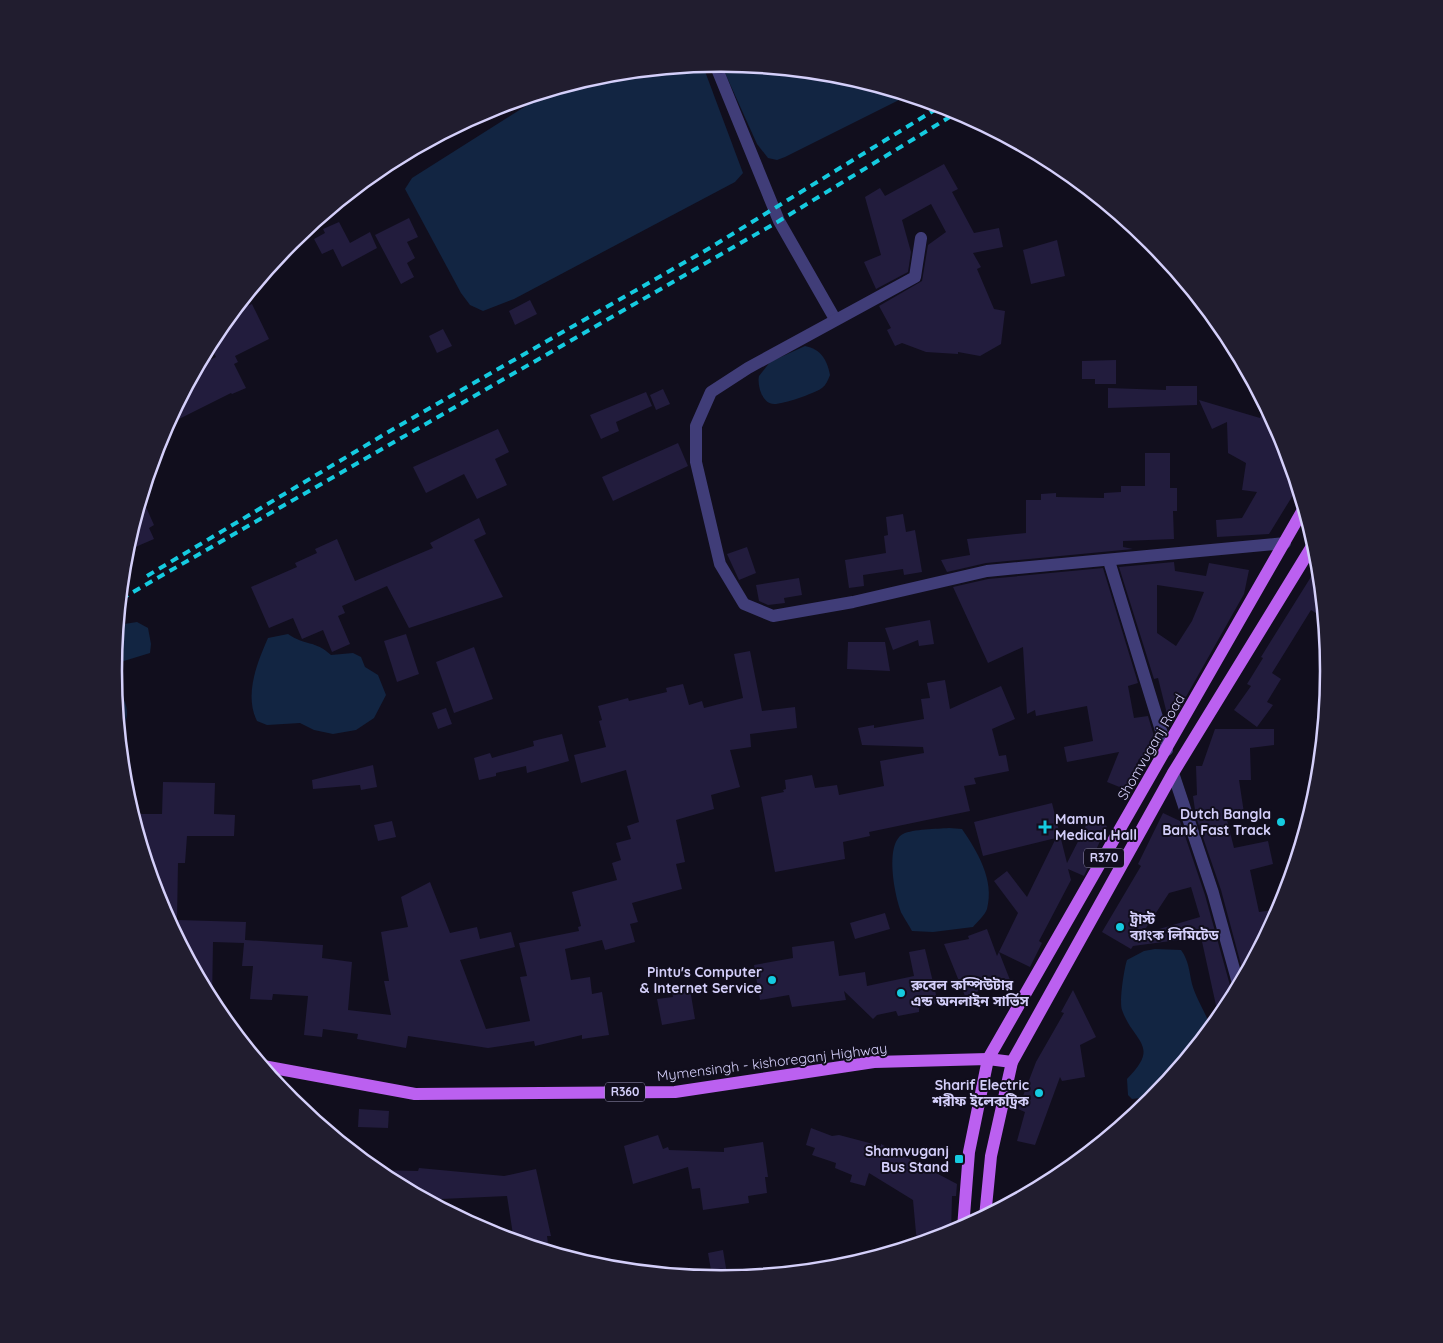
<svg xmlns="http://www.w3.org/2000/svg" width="1443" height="1343" viewBox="0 0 1443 1343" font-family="Quicksand,'Noto Sans Bengali',sans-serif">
	<rect width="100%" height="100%" fill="#110e1d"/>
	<!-- water -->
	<g fill="#122542">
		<path d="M 721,64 L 840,75 L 904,95 L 899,100 L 785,157 L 777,160 L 768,158 L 757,144 Z"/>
		<path d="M 703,66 L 743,173 L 735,182 L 514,299 L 483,311 L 470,305 L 461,293 L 405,189 L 412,178 L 548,92 L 603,75 Z"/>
		<path d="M 805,346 C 821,349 827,360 830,375 C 828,380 826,385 822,388 C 813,394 784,404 774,404 C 762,404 757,385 759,376 L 770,362 Z"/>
		<path d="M 137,622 L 148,628 L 151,644 L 150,653 L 114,664 L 118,625 Z"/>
		<path d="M 288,634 C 305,646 315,640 331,655 L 353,653 L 361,657 L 365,667 L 378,675 L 386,695 L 374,718 L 356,730 L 333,734 L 314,730 L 300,723 L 267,725 L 257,721 C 244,695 257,663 268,638 Z"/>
		<path d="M 115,686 L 118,687 C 128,707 131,714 120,733 Z"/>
		<path d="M 949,828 L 962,829 C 977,851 995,880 987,909 C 985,915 977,922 973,927 L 933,932 L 912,931 C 909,925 905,920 902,914 C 895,898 884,844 903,834 C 913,829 937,829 949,828 Z"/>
		<path d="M 1155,949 L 1181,950 C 1189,961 1189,971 1192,984 C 1196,999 1206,1013 1211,1028 L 1147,1105 L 1140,1098 L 1132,1099 L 1128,1095 L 1127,1079 C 1161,1045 1134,1043 1122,1010 C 1119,1002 1124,969 1127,960 L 1144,951 Z"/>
	</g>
	<!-- building -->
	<g fill="#221c3d" fill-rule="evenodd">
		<path d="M 944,164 L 958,189 L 952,192 L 974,233 L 999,228 L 1003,247 L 973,253 L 981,267 L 977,269 L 994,309 L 1005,311 L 1001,344 L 980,356 L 958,352 L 958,354 L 926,352 L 902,343 L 895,346 L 887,330 L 891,328 L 879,306 L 922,281 L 928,245 L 946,232 L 931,204 L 902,220 L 911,252 L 908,272 L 876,289 L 864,262 L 881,255 L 865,197 L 880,188 L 885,196 Z"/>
		<path d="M 409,218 L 418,237 L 407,242 L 415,258 L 407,263 L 414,277 L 401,284 L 375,235 Z"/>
		<path d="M 339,222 L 350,243 L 370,232 L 377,248 L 342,267 L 333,249 L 322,254 L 314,239 L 325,233 L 323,229 Z"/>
		<path d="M 1057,240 L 1065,276 L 1031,284 L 1023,250 Z"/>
		<path d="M 530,300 L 537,314 L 515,325 L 509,311 Z"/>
		<path d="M 252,304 L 269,339 L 235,356 L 238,362 L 234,364 L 246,388 L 232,394 L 231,393 L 167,425 L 199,365 L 216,357 L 210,346 L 216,334 L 235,311 Z"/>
		<path d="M 443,329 L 452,346 L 437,353 L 429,336 Z"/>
		<path d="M 1116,360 L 1116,384 L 1095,384 L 1095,379 L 1082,379 L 1082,361 Z"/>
		<path d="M 1166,386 L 1197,386 L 1197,405 L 1108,408 L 1108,388 L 1166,390 Z"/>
		<path d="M 663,389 L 670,404 L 656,410 L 650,395 Z"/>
		<path d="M 646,392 L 652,406 L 616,422 L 619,431 L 601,439 L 590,415 Z"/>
		<path d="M 1199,400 L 1260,418 L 1265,406 L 1283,439 L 1298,487 L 1269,534 L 1217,537 L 1216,520 L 1242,518 L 1257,492 L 1242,490 L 1246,463 L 1228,453 L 1227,422 L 1212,429 Z"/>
		<path d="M 498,429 L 509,452 L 495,459 L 507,485 L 477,499 L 464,474 L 426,493 L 413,467 Z"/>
		<path d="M 678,443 L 688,466 L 613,501 L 602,477 Z"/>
		<path d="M 1145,453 L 1170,453 L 1170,488 L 1177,488 L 1177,511 L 1173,511 L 1174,539 L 1123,541 L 1123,547 L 1133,549 L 986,563 L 947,572 L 941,560 L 970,555 L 967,539 L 1026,533 L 1026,500 L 1041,500 L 1041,494 L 1056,493 L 1056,497 L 1104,498 L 1104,493 L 1121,492 L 1121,486 L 1145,486 Z"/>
		<path d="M 142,498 L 154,525 L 149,528 L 154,539 L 126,551 Z"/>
		<path d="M 903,514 L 906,532 L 915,530 L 922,572 L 904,575 L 903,569 L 863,575 L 864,586 L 849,588 L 845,560 L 886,553 L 884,536 L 888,535 L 886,517 Z"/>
		<path d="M 479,518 L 486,534 L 474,540 L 503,597 L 409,628 L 387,586 L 342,606 L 345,613 L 338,616 L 350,644 L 332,652 L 323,630 L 302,639 L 293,618 L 269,628 L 251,587 L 297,567 L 295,563 L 317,553 L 315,549 L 337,539 L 355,581 L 433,548 L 430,543 Z"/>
		<path d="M 747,547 L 756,573 L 739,580 L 727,554 Z"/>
		<path d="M 1174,562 L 1175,571 L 1206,576 L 1209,563 L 1249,570 L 1244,594 L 1174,718 L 1168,718 L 1158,678 L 1154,679 L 1119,567 ZM 1157,585 L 1204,592 L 1192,621 L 1176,646 L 1157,633 Z"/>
		<path d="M 1319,564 L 1324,618 L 1311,610 L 1272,673 L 1281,679 L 1267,702 L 1273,705 L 1257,727 L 1234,710 L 1251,686 L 1247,684 L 1263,658 L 1261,657 Z"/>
		<path d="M 1103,568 L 1138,683 L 1128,686 L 1134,718 L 1148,716 L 1154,736 L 1145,761 L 1139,759 L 1127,790 L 1107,782 L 1119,752 L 1067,762 L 1064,747 L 1093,741 L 1087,706 L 1036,716 L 1035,710 L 1027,714 L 1023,647 L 988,663 L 953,587 L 988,579 Z"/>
		<path d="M 799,578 L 802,595 L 784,598 L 785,603 L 768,605 L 759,601 L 756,585 Z"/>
		<path d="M 930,620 L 934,644 L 919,646 L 918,640 L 893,650 L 885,628 Z"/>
		<path d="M 406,634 L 419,674 L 397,682 L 384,641 Z"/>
		<path d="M 848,642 L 885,642 L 890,671 L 847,669 Z"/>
		<path d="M 474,647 L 493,699 L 454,713 L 436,662 Z"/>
		<path d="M 750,651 L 762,711 L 795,707 L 797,728 L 750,734 L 751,747 L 730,750 L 740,787 L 711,795 L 714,809 L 676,820 L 685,862 L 676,864 L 682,889 L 632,903 L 638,922 L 630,924 L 635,942 L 605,950 L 602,940 L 565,949 L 571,980 L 590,977 L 592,994 L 602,992 L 609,1035 L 582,1039 L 582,1035 L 535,1046 L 534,1041 L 488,1048 L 408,1036 L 406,1048 L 357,1039 L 358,1034 L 323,1029 L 322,1037 L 304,1035 L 308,996 L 273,994 L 272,1000 L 250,999 L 253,966 L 242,966 L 244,943 L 213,942 L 212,1001 L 160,904 L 133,814 L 162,814 L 163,782 L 215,783 L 214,814 L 235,815 L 234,836 L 187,836 L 185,863 L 178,863 L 177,920 L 246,922 L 245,940 L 323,945 L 322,958 L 352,962 L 348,1010 L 391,1015 L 384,981 L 389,981 L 381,932 L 408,927 L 401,897 L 430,882 L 450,933 L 477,927 L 480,939 L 511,932 L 515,947 L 460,960 L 486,1029 L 530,1021 L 520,977 L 527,976 L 519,943 L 579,931 L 578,927 L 581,926 L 572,892 L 617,880 L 612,863 L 621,860 L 616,843 L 631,839 L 627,826 L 639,822 L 626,770 L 581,783 L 574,755 L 606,747 L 599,721 L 602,720 L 598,706 L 628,698 L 629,701 L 667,692 L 666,688 L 683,684 L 689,705 L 702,701 L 704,708 L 743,698 L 734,654 Z"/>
		<path d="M 945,680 L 950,709 L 1001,686 L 1015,719 L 992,729 L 999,756 L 1006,755 L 1009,771 L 974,778 L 976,784 L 964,786 L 970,811 L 869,832 L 870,836 L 843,842 L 845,859 L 775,872 L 761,797 L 784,792 L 783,790 L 786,789 L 785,780 L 812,775 L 815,788 L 837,785 L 839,795 L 884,786 L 880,761 L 924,753 L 923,747 L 862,745 L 858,728 L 874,725 L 874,728 L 924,719 L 921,699 L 930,698 L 927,683 Z"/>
		<path d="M 446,708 L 452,724 L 438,729 L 432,713 Z"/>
		<path d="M 1215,729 L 1274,729 L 1274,745 L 1250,748 L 1251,780 L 1239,780 L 1244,813 L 1226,816 L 1234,848 L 1268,841 L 1273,864 L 1250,870 L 1259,912 L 1280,909 L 1244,976 L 1221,890 L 1196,817 L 1193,796 L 1197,795 L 1196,766 L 1202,766 Z"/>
		<path d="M 562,734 L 569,761 L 527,773 L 526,766 L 496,773 L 496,776 L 479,780 L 474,758 L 490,753 L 492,758 L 534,746 L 533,741 Z"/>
		<path d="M 373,765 L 377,787 L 361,790 L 360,785 L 313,789 L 312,780 Z"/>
		<path d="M 1052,803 L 1067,863 L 1090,818 L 1107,826 L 1084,876 L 1068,869 L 1071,880 L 1039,941 L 1042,943 L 1030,967 L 999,952 L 1010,980 L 965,996 L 944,944 L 969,939 L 968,936 L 987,929 L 997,956 L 1018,913 L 994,881 L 1007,871 L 1027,897 L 1056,838 L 983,856 L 974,822 Z"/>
		<path d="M 1163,813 L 1180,821 L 1205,895 L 1231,989 L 1235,994 L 1219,1019 L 1201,937 L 1133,946 L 1131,949 L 1102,932 L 1141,866 L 1138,864 ZM 1191,887 L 1200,917 L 1142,934 L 1169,893 Z"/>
		<path d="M 392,821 L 396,837 L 378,841 L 374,825 Z"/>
		<path d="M 885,913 L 890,929 L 855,939 L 850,923 Z"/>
		<path d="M 834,941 L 839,976 L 865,972 L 867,986 L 914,976 L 909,952 L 925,949 L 938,1003 L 919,1007 L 919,1012 L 898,1016 L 896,1011 L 877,1015 L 873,1019 L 844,991 L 846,1000 L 792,1007 L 789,995 L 760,1000 L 754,965 L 793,958 L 792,947 Z"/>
		<path d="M 690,989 L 695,1019 L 662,1025 L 657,999 L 673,997 L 672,992 Z"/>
		<path d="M 1073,990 L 1096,1037 L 1080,1045 L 1085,1077 L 1062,1081 L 1060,1077 L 1035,1145 L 1017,1141 L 1025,1112 L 1018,1109 L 1036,1062 L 1064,1013 L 1061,1012 Z"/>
		<path d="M 359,1109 L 389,1111 L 388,1128 L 358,1127 Z"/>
		<path d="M 811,1128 L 832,1136 L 839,1135 L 881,1146 L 881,1144 L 957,1184 L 956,1196 L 952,1196 L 951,1234 L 917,1244 L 913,1200 L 869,1173 L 865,1186 L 850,1182 L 852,1175 L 835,1168 L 836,1163 L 812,1155 L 815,1148 L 806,1145 Z"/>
		<path d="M 658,1135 L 663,1149 L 668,1147 L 669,1150 L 724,1152 L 724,1148 L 763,1142 L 768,1177 L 765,1177 L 767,1193 L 748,1196 L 749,1203 L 703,1210 L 700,1188 L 692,1189 L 688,1167 L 633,1184 L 624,1146 Z"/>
		<path d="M 419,1168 L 504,1176 L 536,1169 L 551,1236 L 547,1236 L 549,1251 L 514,1241 L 507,1196 L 441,1199 L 441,1203 L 432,1203 L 384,1177 L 375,1170 L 418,1171 Z"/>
		<path d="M 723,1250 L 727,1274 L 712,1276 L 708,1253 Z"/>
	</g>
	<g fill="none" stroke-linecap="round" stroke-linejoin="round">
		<!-- street -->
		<g stroke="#403d78" stroke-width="12">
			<path d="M 715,64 L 779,221 L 835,319"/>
			<path d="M 921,238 L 915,277 L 748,368 L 711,392 L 696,426 L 696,462 L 720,564 L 744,604 L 773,616 L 853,602 L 987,571 L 1285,543"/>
			<path d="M 1109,561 L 1167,750"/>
			<path d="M 1173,773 L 1213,893 L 1239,987"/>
		</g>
		<!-- primary -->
		<g stroke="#bb60f0" stroke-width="12">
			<path d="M 263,1066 L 415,1094 L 675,1092 L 874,1062 L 988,1059 L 1012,1062"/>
			<path d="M 985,1217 L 991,1156 L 1012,1062 L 1173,773 L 1314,543"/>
			<path d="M 963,1228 L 969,1152 L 988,1059 L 1304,508"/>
		</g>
		<!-- rail -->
		<g stroke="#15cbe0" stroke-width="4" stroke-dasharray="8 6" stroke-linecap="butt">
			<path d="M 147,576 L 395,428 L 708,249 L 941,106"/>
			<path d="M 121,599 L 779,221 L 958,112"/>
		</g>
	</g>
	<!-- markers -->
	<g fill="#15cbe0" stroke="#110e1d" stroke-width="2">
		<circle cx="1281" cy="822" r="5"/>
		<path d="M1042.5 819.5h5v5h5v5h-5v5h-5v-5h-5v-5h5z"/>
		<circle cx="1120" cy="927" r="5"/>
		<circle cx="772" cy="980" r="5"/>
		<circle cx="901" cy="993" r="5"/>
		<circle cx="1039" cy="1093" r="5"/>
		<rect x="954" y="1154" width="10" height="10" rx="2.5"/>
	</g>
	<g text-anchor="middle" stroke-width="4" stroke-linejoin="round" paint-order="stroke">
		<!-- shield labels -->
		<g fill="#110e1d" stroke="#9a95b8" stroke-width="1">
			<rect x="1084" y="848.5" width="40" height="19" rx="4"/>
			<rect x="605" y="1082.5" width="40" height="19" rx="4"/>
		</g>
		<g font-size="12" font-weight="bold" fill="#d4cffa">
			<text x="1104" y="862">R370</text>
			<text x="625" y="1096">R360</text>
		</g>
		<!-- street labels -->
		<g font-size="14" fill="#d4cffa" stroke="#110e1d">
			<text transform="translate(1151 747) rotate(-60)" y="5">Shomvuganj Road</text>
			<text transform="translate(772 1062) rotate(-7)" y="5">Mymensingh - kishoreganj Highway</text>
		</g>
		<!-- poi labels -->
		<g font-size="14" font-weight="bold" fill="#d4cffa" stroke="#110e1d" text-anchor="end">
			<text x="1271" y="819">Dutch Bangla<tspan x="1271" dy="16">Bank Fast Track</tspan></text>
			<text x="1055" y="824" text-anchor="start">Mamun<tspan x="1055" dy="16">Medical Hall</tspan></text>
			<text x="1130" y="924" text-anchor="start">ট্রাস্ট<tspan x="1130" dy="16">ব্যাংক লিমিটেড</tspan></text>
			<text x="762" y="977">Pintu's Computer<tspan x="762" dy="16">&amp; Internet Service</tspan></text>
			<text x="911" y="990" text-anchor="start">রুবেল কম্পিউটার<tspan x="911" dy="16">এন্ড অনলাইন সার্ভিস</tspan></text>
			<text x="1029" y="1090">Sharif Electric<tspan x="1029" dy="16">শরীফ ইলেকট্রিক</tspan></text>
			<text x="949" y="1156">Shamvuganj<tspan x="949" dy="16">Bus Stand</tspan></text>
		</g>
	</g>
	<!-- crop -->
	<path d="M0 0H1443V1343H0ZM122 671a599 599 0 1 1 1198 0a599 599 0 1 1-1198 0Z" fill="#211d2f" fill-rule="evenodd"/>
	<path fill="none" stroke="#d4cffa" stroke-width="2.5" d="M122 671a599 599 0 1 1 1198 0a599 599 0 1 1-1198 0Z"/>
</svg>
